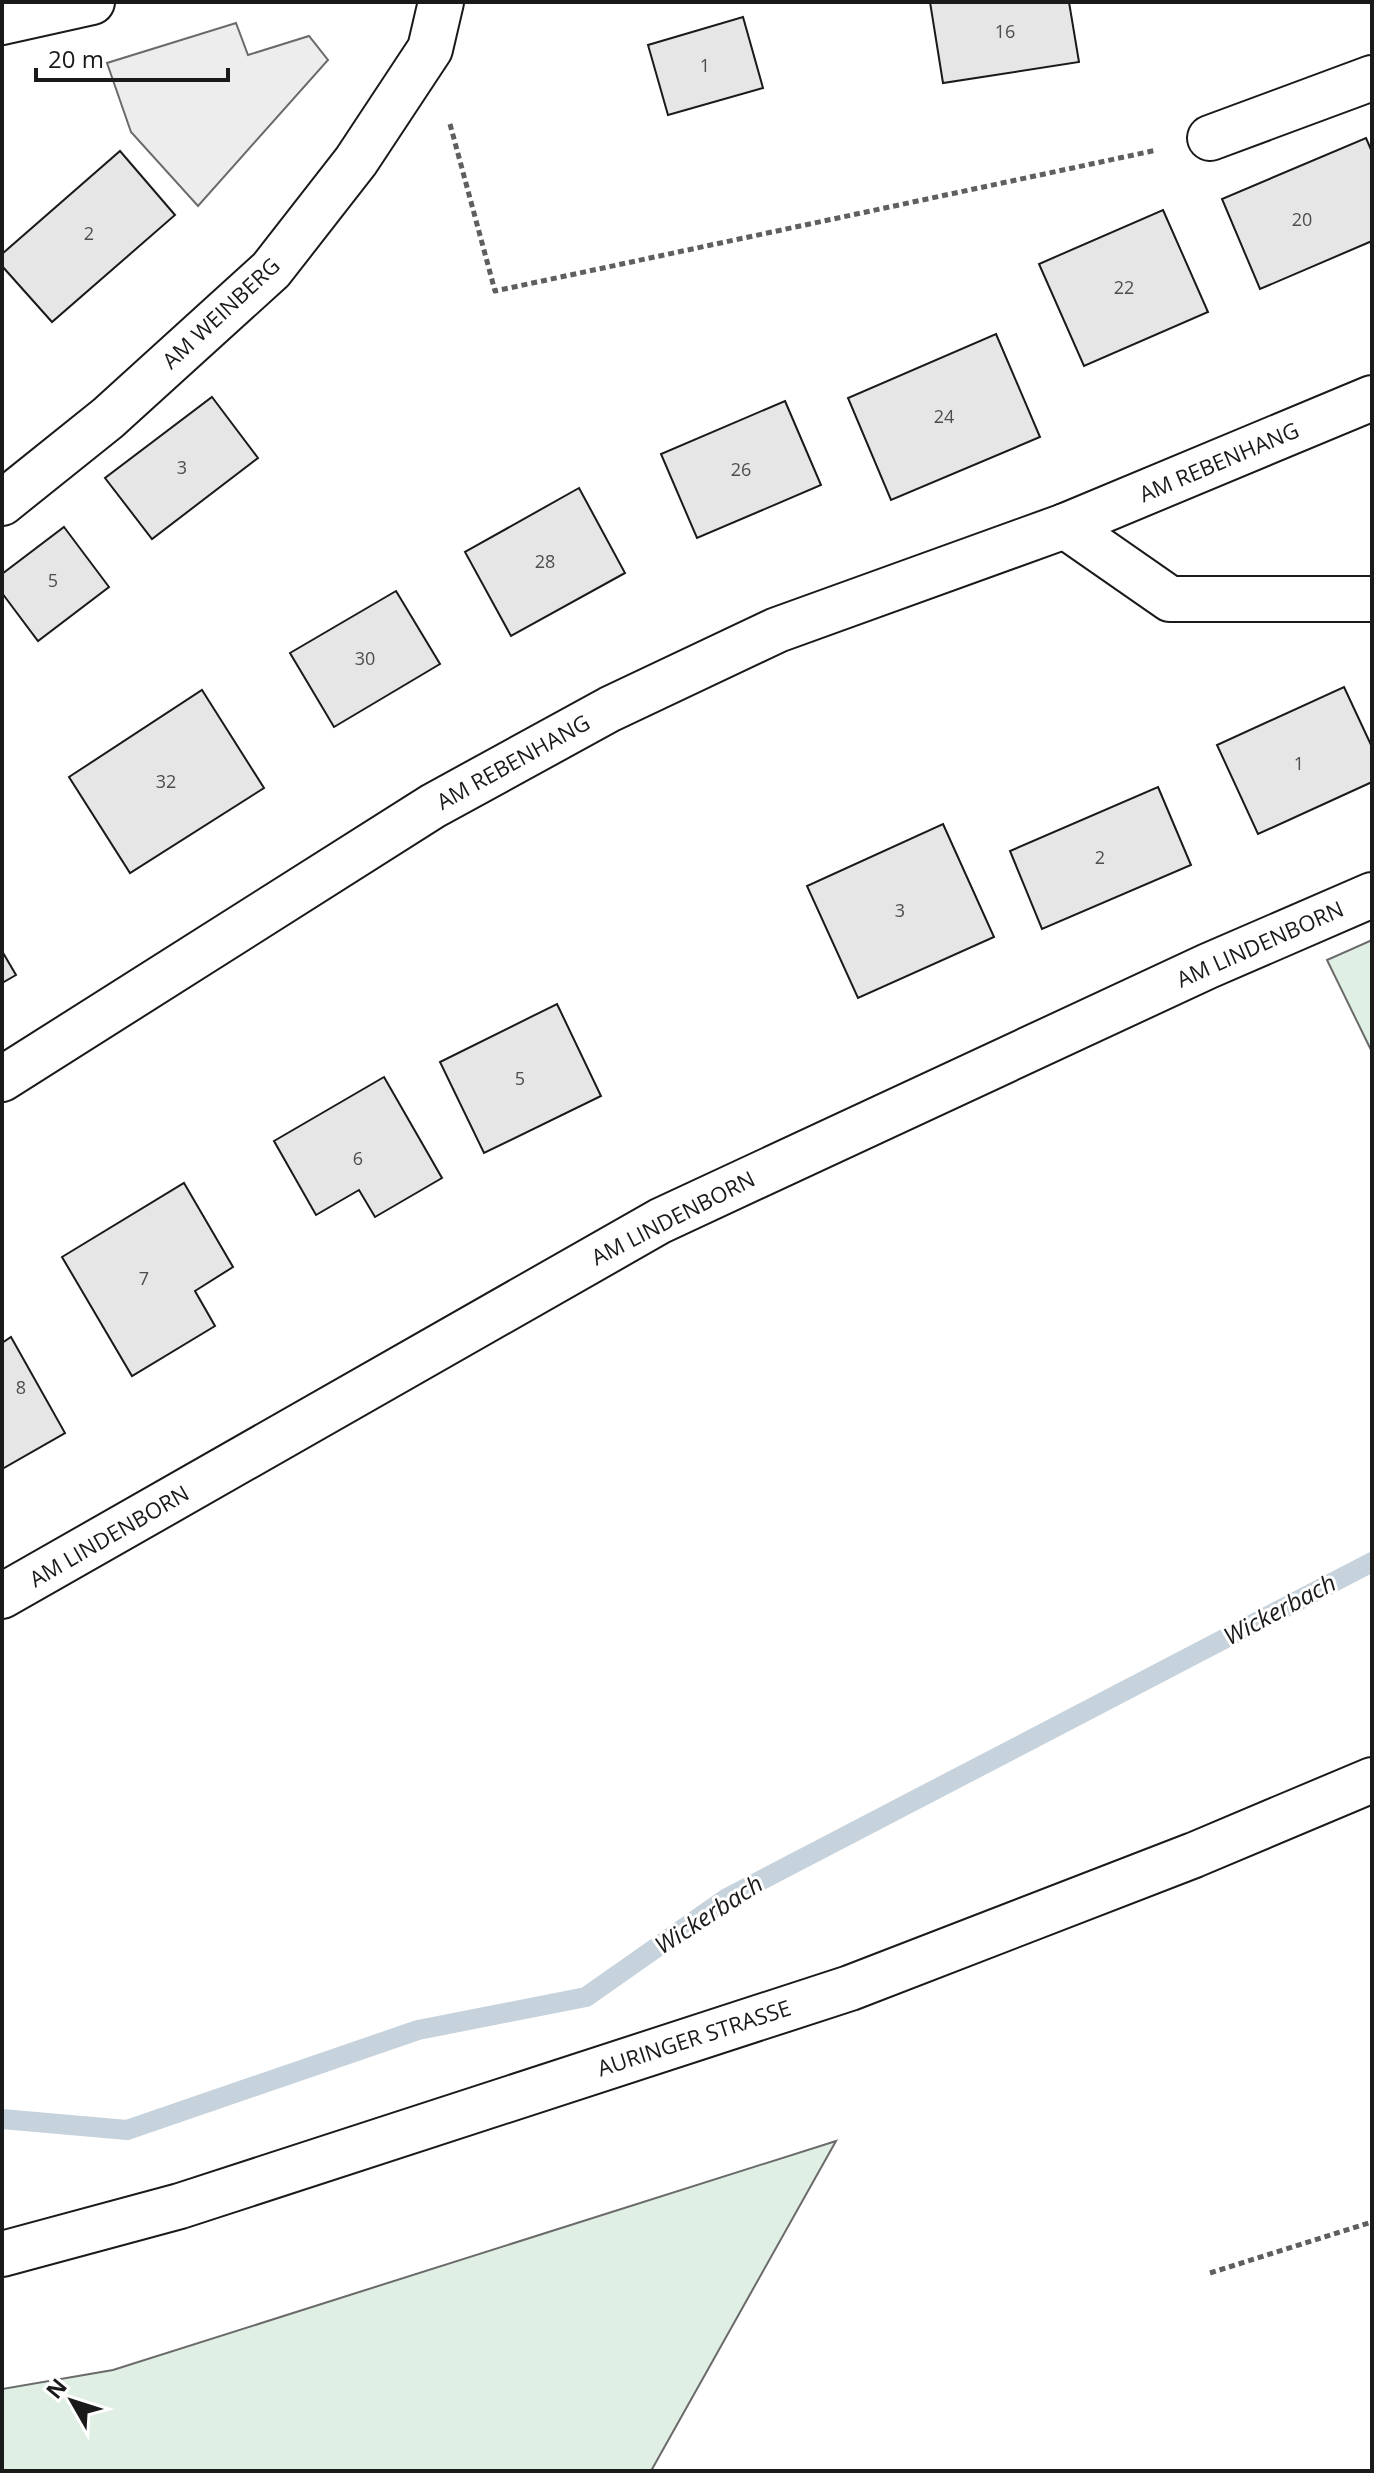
<svg xmlns="http://www.w3.org/2000/svg" width="1374" height="2473" viewBox="0 0 1374 2473" font-family="'Open Sans',sans-serif">
	<rect width="100%" height="100%" fill="#fff"/>
	<!-- green -->
	<g fill="#e0efe3" stroke="#6a6a6a" stroke-width="2">
		<path d="M 1372,940 L 1372,1052 L 1327,960 Z"/>
		<path d="M 836,2141 L 651,2471 L 2,2471 L 2,2389 L 113,2370 Z"/>
	</g>
	<!-- parking -->
	<path fill="#ededed" stroke="#6a6a6a" stroke-width="2" d="M 236,23 L 248,55 L 309,36 L 328,60 L 198,206 L 131,132 L 107,63 Z"/>
	<g fill="none" stroke-linecap="round" stroke-linejoin="round">
		<!-- stream -->
		<path stroke="#c6d2dc" stroke-width="20" d="M 2,2119 L 127,2130 L 418,2030 L 586,1997 L 727,1898 L 1372,1562"/>
	</g>
	<!-- building -->
	<g fill="#e6e6e6" stroke="#1a1a1a" stroke-width="2">
		<path d="M 930,2 L 1069,2 L 1079,62 L 943,83 Z"/>
		<path d="M 743,17 L 763,88 L 668,115 L 648,45 Z"/>
		<path d="M 1366,138 L 1372,152 L 1372,241 L 1260,289 L 1222,199 Z"/>
		<path d="M 120,151 L 175,215 L 52,322 L 2,266 L 2,254 Z"/>
		<path d="M 1163,210 L 1208,312 L 1084,366 L 1039,264 Z"/>
		<path d="M 996,334 L 1040,437 L 891,500 L 848,398 Z"/>
		<path d="M 212,397 L 258,458 L 152,539 L 105,478 Z"/>
		<path d="M 785,401 L 821,485 L 697,538 L 661,454 Z"/>
		<path d="M 579,488 L 625,573 L 511,636 L 465,552 Z"/>
		<path d="M 64,527 L 109,587 L 38,641 L 2,593 L 2,574 Z"/>
		<path d="M 396,591 L 440,664 L 334,727 L 290,653 Z"/>
		<path d="M 1344,687 L 1372,747 L 1372,782 L 1258,834 L 1217,745 Z"/>
		<path d="M 202,690 L 264,788 L 130,873 L 69,777 Z"/>
		<path d="M 1158,787 L 1191,865 L 1042,929 L 1010,851 Z"/>
		<path d="M 943,824 L 994,937 L 858,998 L 807,886 Z"/>
		<path d="M 2,951 L 16,975 L 2,983 Z"/>
		<path d="M 557,1004 L 601,1096 L 484,1153 L 440,1062 Z"/>
		<path d="M 384,1077 L 442,1178 L 375,1217 L 359,1190 L 316,1215 L 274,1141 Z"/>
		<path d="M 184,1183 L 233,1267 L 195,1291 L 215,1326 L 132,1376 L 62,1257 Z"/>
		<path d="M 11,1337 L 65,1433 L 2,1469 L 2,1343 Z"/>
	</g>
	<g fill="none" stroke-linecap="round" stroke-linejoin="round">
		<defs>
			<g id="street">
				<path d="M 2,22 L 92,2"/>
				<path d="M 1210,138 L 1372,78"/>
				<path d="M 1372,398 L 1065,526 L 1170,599 L 1372,599"/>
				<path d="M 2,503 L 108,418 L 271,270 L 356,161 L 430,49 L 441,2"/>
				<path d="M 2,1079 L 433,806 L 610,709 L 777,630 L 1065,526"/>
				<path d="M 2,1596 L 660,1221 L 1208,966 L 1372,895"/>
			</g>
			<path id="secondary" d="M 2,2254 L 180,2206 L 850,1988 L 1194,1855 L 1372,1780"/>
		</defs>
		<!-- street casing -->
		<use href="#street" stroke="#1a1a1a" stroke-width="48"/>
		<!-- secondary casing -->
		<use href="#secondary" stroke="#1a1a1a" stroke-width="48"/>
		<!-- path -->
		<g stroke="#5f5f5f" stroke-width="5" stroke-dasharray="6 4" stroke-linecap="butt">
			<path d="M 450,124 L 495,291 L 1157,150"/>
			<path d="M 1210,2273 L 1372,2222"/>
		</g>
		<!-- street -->
		<use href="#street" stroke="#fff" stroke-width="44"/>
		<!-- secondary -->
		<use href="#secondary" stroke="#fff" stroke-width="44"/>
	</g>
	<g text-anchor="middle" stroke-width="6" stroke-linejoin="round" paint-order="stroke">
		<!-- number labels -->
		<g font-size="18" fill="#4d4d4d">
			<text x="1005" y="38">16</text>
			<text x="705" y="72">1</text>
			<text x="1302" y="226">20</text>
			<text x="89" y="240">2</text>
			<text x="1124" y="294">22</text>
			<text x="944" y="423">24</text>
			<text x="182" y="474">3</text>
			<text x="741" y="476">26</text>
			<text x="545" y="568">28</text>
			<text x="53" y="587">5</text>
			<text x="365" y="665">30</text>
			<text x="1299" y="770">1</text>
			<text x="166" y="788">32</text>
			<text x="1100" y="864">2</text>
			<text x="900" y="917">3</text>
			<text x="520" y="1085">5</text>
			<text x="358" y="1165">6</text>
			<text x="144" y="1285">7</text>
			<text x="21" y="1394">8</text>
		</g>
		<!-- street labels -->
		<g font-size="22" fill="#1a1a1a" stroke="#fff">
			<text transform="translate(221 313) rotate(-43)" y="8">AM WEINBERG</text>
			<text transform="translate(1219 462) rotate(-23)" y="8">AM REBENHANG</text>
			<text transform="translate(513 762) rotate(-29)" y="8">AM REBENHANG</text>
			<text transform="translate(1260 944) rotate(-24)" y="8">AM LINDENBORN</text>
			<text transform="translate(673 1218) rotate(-27)" y="8">AM LINDENBORN</text>
			<text transform="translate(109 1536) rotate(-30)" y="8">AM LINDENBORN</text>
			<text transform="translate(694 2038) rotate(-18)" y="8">AURINGER STRASSE</text>
		</g>
		<!-- water labels -->
		<g font-size="24" font-style="italic" fill="#1a1a1a" stroke="#fff">
			<text transform="translate(1280 1610) rotate(-28)" y="8">Wickerbach</text>
			<text transform="translate(709 1915) rotate(-33)" y="8">Wickerbach</text>
		</g>
	</g>
	<!-- border -->
	<rect width="1374" height="2473" fill="none" stroke="#1a1a1a" stroke-width="8"/>
	<!-- north arrow -->
	<g transform="translate(72 2401) rotate(309)" stroke="#ffffff" stroke-width="6" paint-order="stroke">
	<path d="M0-6L14 30L0 20L-14 30Z" fill="#1a1a1a"/>
	<text y="-12" font-size="22" font-weight="bold" text-anchor="middle" fill="#1a1a1a">N</text>
	</g>
	<!-- scale -->
	<path d="M36 68v12h192v-12" fill="none" stroke="#1a1a1a" stroke-width="4"/>
	<text x="48" y="68" font-size="24" fill="#1a1a1a" stroke="#ffffff" stroke-width="6" paint-order="stroke">20 m</text>
</svg>
